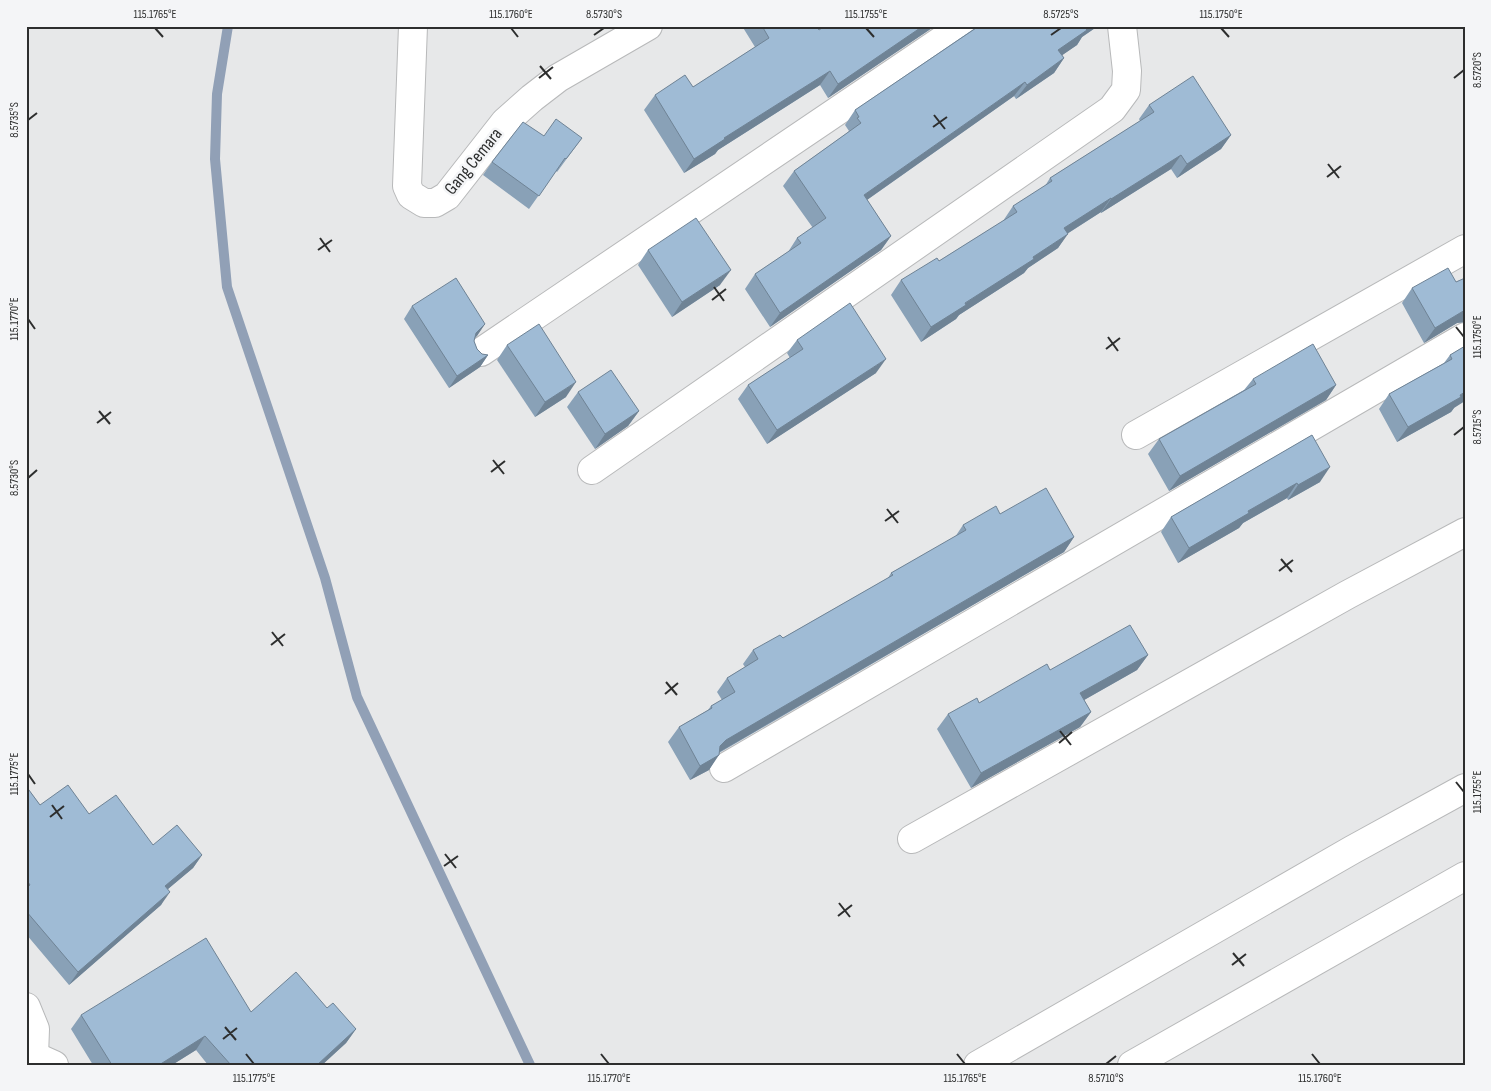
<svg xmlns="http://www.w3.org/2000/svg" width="1491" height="1091" viewBox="0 0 1491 1091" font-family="'Sofia Sans Condensed',sans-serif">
	<rect width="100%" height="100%" fill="#e7e8e9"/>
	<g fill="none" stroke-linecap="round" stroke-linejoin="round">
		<!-- stream -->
		<path stroke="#91a0b6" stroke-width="10" d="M 228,26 L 217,94 L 215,159 L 227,287 L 325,578 L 357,697 L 530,1065"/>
		<defs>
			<g id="minor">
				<path d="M 413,26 L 407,186 L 411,195 L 424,203 L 435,203 L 447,196 L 505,122 L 532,98 L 558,78 L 648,26"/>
				<path d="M 481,352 L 963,26"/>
				<path d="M 1136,435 L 1465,249"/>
				<path d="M 592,470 L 1112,109 L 1126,90 L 1127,71 L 1122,26"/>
				<path d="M 724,768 L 1465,337"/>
				<path d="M 912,839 L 1347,595 L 1465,532"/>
				<path d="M 26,1007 L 35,1029 L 34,1056"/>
				<path d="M 26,1056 L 34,1056 L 54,1065"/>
				<path d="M 978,1065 L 1352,850 L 1465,788"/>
				<path d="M 1132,1065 L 1465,876"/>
			</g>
		</defs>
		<!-- minor casing -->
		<use href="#minor" stroke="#b8b9ba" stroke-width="30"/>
		<!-- minor -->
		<use href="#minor" stroke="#fff" stroke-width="28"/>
	</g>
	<!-- wall -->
	<g fill="#89a1b7">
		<path d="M 742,26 L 816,26 L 819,30 L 935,26 L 828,98 L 820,85 L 718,150 L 715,154 L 684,173 L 644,110 L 655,95 L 693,87 L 755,47 Z"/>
		<path d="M 978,26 L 1098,26 L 1082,37 L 1077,45 L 1062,55 L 1064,58 L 1054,73 L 1016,99 L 1014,96 L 867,200 L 891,236 L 881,250 L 770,327 L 745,289 L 755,274 L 788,252 L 797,238 L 813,228 L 783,186 L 794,171 L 847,133 L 849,131 L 845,125 L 855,110 Z"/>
		<path d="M 1149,105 L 1231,135 L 1221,149 L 1177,178 L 1171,169 L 1101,213 L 1101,212 L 1067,234 L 1058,248 L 1028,268 L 1024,273 L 959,315 L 956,319 L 921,342 L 891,295 L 901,280 L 939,261 L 1003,221 L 1013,206 L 1045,186 L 1050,178 L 1140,121 L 1139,119 Z"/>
		<path d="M 544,136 L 582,138 L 557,172 L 556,171 L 529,209 L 483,175 L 492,162 Z"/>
		<path d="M 648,250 L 720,285 L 672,317 L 638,265 Z"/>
		<path d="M 1465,278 L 1465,322 L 1457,323 L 1424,343 L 1402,303 L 1412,288 L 1456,282 Z"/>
		<path d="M 412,306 L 485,324 L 475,338 L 474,341 L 477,349 L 482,354 L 488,355 L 480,367 L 449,388 L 404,319 Z"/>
		<path d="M 797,340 L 876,373 L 767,444 L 738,399 L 748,385 L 790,358 L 787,353 Z"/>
		<path d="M 507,345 L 566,397 L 535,417 L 497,360 Z"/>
		<path d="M 1465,346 L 1454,408 L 1451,412 L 1397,442 L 1379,409 L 1389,394 L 1444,363 L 1450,355 Z"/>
		<path d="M 1253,379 L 1336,385 L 1326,400 L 1169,491 L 1148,454 L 1159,439 L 1244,390 Z"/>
		<path d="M 578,392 L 639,411 L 628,426 L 595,449 L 567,407 Z"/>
		<path d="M 1312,435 L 1320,482 L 1288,500 L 1287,498 L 1243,523 L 1239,528 L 1178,563 L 1161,532 L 1171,517 Z"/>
		<path d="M 1000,514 L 1074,537 L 1064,552 L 719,753 L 709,770 L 690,780 L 668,742 L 679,727 L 708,710 L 711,706 L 722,700 L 717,692 L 727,678 L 745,667 L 743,664 L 753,650 L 783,638 L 888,578 L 891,573 L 955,537 L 963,525 Z"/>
		<path d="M 1148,655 L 1137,670 L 1084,700 L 1091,712 L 1080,727 L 971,788 L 937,729 L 948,714 L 979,703 L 1050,670 Z"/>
		<path d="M 26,786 L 40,805 L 89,814 L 153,845 L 202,855 L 193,868 L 168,889 L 161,905 L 69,985 L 26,934 Z"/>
		<path d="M 327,1008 L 356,1029 L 346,1043 L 322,1065 L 208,1065 L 196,1050 L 172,1065 L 93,1065 L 71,1029 L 81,1015 L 251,1012 Z"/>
	</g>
	<!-- shaded-wall -->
	<g fill="#6f8395">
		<path d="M 923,26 L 935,26 L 828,98 L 838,84 Z"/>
		<path d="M 1087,26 L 1098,26 L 1082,37 L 1077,45 L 1048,65 L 1058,50 Z"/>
		<path d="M 1064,58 L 1054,73 L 1016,99 L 1027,85 Z"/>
		<path d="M 830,71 L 820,85 L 718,150 L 715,154 L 684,173 L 694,159 L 724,138 Z"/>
		<path d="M 1025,82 L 1014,96 L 854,209 L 864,195 Z"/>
		<path d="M 1231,135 L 1221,149 L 1177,178 L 1187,164 Z"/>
		<path d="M 1181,155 L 1171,169 L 1101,213 L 1111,199 Z"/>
		<path d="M 1111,198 L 1101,212 L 1054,242 L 1064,228 Z"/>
		<path d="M 1068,234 L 1058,248 L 1028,268 L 1024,273 L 959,315 L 956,319 L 921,342 L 931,327 L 1033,257 Z"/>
		<path d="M 891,236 L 881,250 L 770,327 L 780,313 Z"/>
		<path d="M 731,270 L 720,285 L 672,317 L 682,302 Z"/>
		<path d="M 1465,310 L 1465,322 L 1457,323 L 1424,343 L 1435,328 Z"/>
		<path d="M 485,324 L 477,336 L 467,345 L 476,333 Z"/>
		<path d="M 488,355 L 480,367 L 449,388 L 457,376 Z"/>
		<path d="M 886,359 L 876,373 L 767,444 L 777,430 Z"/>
		<path d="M 576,382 L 566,397 L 535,417 L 545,402 Z"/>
		<path d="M 1336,385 L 1326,400 L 1169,491 L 1180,476 Z"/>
		<path d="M 1465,392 L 1465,401 L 1454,408 L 1451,412 L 1397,442 L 1408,427 Z"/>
		<path d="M 639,411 L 628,426 L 595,449 L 605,434 Z"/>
		<path d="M 1330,467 L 1320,482 L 1288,500 L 1298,485 Z"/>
		<path d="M 1297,483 L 1287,498 L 1243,523 L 1239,528 L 1178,563 L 1189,548 L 1248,511 Z"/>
		<path d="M 1074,537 L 1064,552 L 716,754 L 719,755 L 709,770 L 690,780 L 700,766 L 726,740 Z"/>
		<path d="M 1148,655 L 1137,670 L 1070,708 L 1080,693 Z"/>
		<path d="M 1091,712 L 1080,727 L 971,788 L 981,773 Z"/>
		<path d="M 202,855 L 193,868 L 156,899 L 165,886 Z"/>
		<path d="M 170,892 L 161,905 L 69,985 L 78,972 Z"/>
		<path d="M 356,1029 L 346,1043 L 322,1065 L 317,1065 Z"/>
		<path d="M 205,1036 L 196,1050 L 172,1065 L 159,1065 Z"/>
	</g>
	<!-- building -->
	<g fill="#9fbbd5" stroke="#6f8395">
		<path d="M 762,26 L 816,26 L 819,30 L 825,26 L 923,26 L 838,84 L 830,71 L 724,138 L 725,139 L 694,159 L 655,95 L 685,75 L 693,87 L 769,38 Z"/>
		<path d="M 979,26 L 1087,26 L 1085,28 L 1087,30 L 1058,50 L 1064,58 L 1027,85 L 1025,82 L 864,195 L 891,236 L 780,313 L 755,274 L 801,243 L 797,238 L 826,218 L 794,171 L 861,123 L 857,118 L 859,117 L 855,110 Z"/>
		<path d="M 1193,76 L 1231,135 L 1187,164 L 1181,155 L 1111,199 L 1111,198 L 1064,228 L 1068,234 L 1033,257 L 1034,259 L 965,303 L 966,305 L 931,327 L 901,280 L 937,258 L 939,261 L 1017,212 L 1013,206 L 1052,181 L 1050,178 L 1154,112 L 1149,105 Z"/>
		<path d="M 556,119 L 582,138 L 566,159 L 565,158 L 539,196 L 492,162 L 523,122 L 544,136 Z"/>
		<path d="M 696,218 L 731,270 L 682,302 L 648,250 Z"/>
		<path d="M 1448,268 L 1456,282 L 1465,278 L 1465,310 L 1435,328 L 1412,288 Z"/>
		<path d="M 456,278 L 485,324 L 476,333 L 474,341 L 477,349 L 482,354 L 488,355 L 457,376 L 412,306 Z"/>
		<path d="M 850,303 L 886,359 L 777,430 L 748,385 L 803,349 L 797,340 Z"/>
		<path d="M 539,324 L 576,382 L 545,402 L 507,345 Z"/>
		<path d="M 1313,344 L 1336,385 L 1180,476 L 1159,439 L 1256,384 L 1253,379 Z"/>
		<path d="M 1465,346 L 1465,392 L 1460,395 L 1461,397 L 1408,427 L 1389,394 L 1452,359 L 1450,355 Z"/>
		<path d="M 611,370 L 639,411 L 605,434 L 578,392 Z"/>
		<path d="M 1312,435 L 1330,467 L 1298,485 L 1297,483 L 1248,511 L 1249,513 L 1189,548 L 1171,517 Z"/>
		<path d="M 1046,488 L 1074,537 L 726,740 L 720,746 L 719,755 L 700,766 L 679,727 L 712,708 L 711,706 L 735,692 L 727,678 L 758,659 L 753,650 L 780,635 L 783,638 L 893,575 L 891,573 L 966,530 L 963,525 L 996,506 L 1000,514 Z"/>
		<path d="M 1130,625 L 1148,655 L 1080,693 L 1091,712 L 981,773 L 948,714 L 977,698 L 979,703 L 1047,664 L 1050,670 Z"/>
		<path d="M 68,785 L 89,814 L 116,795 L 153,845 L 177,825 L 202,855 L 165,886 L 170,892 L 78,972 L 26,911 L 26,888 L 30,885 L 26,879 L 26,786 L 40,805 Z"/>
		<path d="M 206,938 L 251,1012 L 296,972 L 327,1008 L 333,1003 L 356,1029 L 317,1065 L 231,1065 L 205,1036 L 159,1065 L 112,1065 L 81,1015 Z"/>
	</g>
	<!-- ticks -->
	<path fill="none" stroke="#2d2e2e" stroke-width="2" d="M 155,28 L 163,37M 511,28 L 518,37M 866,28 L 874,37M 1221,28 L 1229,37M 594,35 L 604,28M 1051,35 L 1061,28M 540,66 L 551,79M 539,78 L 553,67M 1454,78 L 1464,70M 934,115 L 945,129M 28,120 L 37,113M 933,127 L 947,117M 1328,164 L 1339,178M 1327,177 L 1341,166M 320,238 L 330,252M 318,250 L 332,240M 714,287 L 724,301M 712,300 L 726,289M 28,319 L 35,329M 1456,327 L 1464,337M 1108,337 L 1118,351M 1106,349 L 1120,338M 99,411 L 110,424M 97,423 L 111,412M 1454,435 L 1464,427M 493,460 L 504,474M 491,472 L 505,461M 28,478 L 37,470M 887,509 L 898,523M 885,521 L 899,511M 1281,559 L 1292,572M 1279,571 L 1293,560M 272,632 L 283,646M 271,645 L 285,634M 666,682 L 677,695M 665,694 L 678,683M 1060,731 L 1071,745M 1059,743 L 1072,732M 28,774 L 35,784M 1456,782 L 1464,792M 52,805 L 62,819M 50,817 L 64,806M 445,854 L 456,868M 444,866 L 458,856M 839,903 L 850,917M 838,916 L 852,905M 1233,953 L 1244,966M 1232,965 L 1246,954M 225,1027 L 236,1040M 223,1039 L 237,1028M 246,1054 L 254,1064M 601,1054 L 609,1064M 957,1054 L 965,1064M 1312,1054 L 1320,1064M 1106,1064 L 1116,1056"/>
	<g text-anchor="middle" stroke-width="5" stroke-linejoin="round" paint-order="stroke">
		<!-- street labels -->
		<g font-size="18" fill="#2d2e2e" stroke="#f4f5f7">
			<text transform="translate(473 161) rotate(-51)" y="6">Gang Cemara</text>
		</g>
	</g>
	<!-- border -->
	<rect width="1491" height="1091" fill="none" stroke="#f4f5f7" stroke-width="55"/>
	<rect x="28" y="28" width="1436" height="1036" fill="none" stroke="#2d2e2e" stroke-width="2"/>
	<g font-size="12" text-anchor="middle" fill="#2d2e2e">
		<text x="155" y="18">115.1765°E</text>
		<text x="511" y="18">115.1760°E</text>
		<text x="604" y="18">8.5730°S</text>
		<text x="866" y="18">115.1755°E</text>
		<text x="1061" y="18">8.5725°S</text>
		<text x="1221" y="18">115.1750°E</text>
		<text transform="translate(1477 70) rotate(-90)" y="4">8.5720°S</text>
		<text transform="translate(14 120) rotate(-90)" y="4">8.5735°S</text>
		<text transform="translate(14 319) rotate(-90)" y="4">115.1770°E</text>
		<text transform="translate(1477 337) rotate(-90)" y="4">115.1750°E</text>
		<text transform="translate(1477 427) rotate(-90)" y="4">8.5715°S</text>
		<text transform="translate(14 478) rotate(-90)" y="4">8.5730°S</text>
		<text transform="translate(14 774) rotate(-90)" y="4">115.1775°E</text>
		<text transform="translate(1477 792) rotate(-90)" y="4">115.1755°E</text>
		<text x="254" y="1082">115.1775°E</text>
		<text x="609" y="1082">115.1770°E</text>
		<text x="965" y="1082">115.1765°E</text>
		<text x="1106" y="1082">8.5710°S</text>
		<text x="1320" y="1082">115.1760°E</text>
	</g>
</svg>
